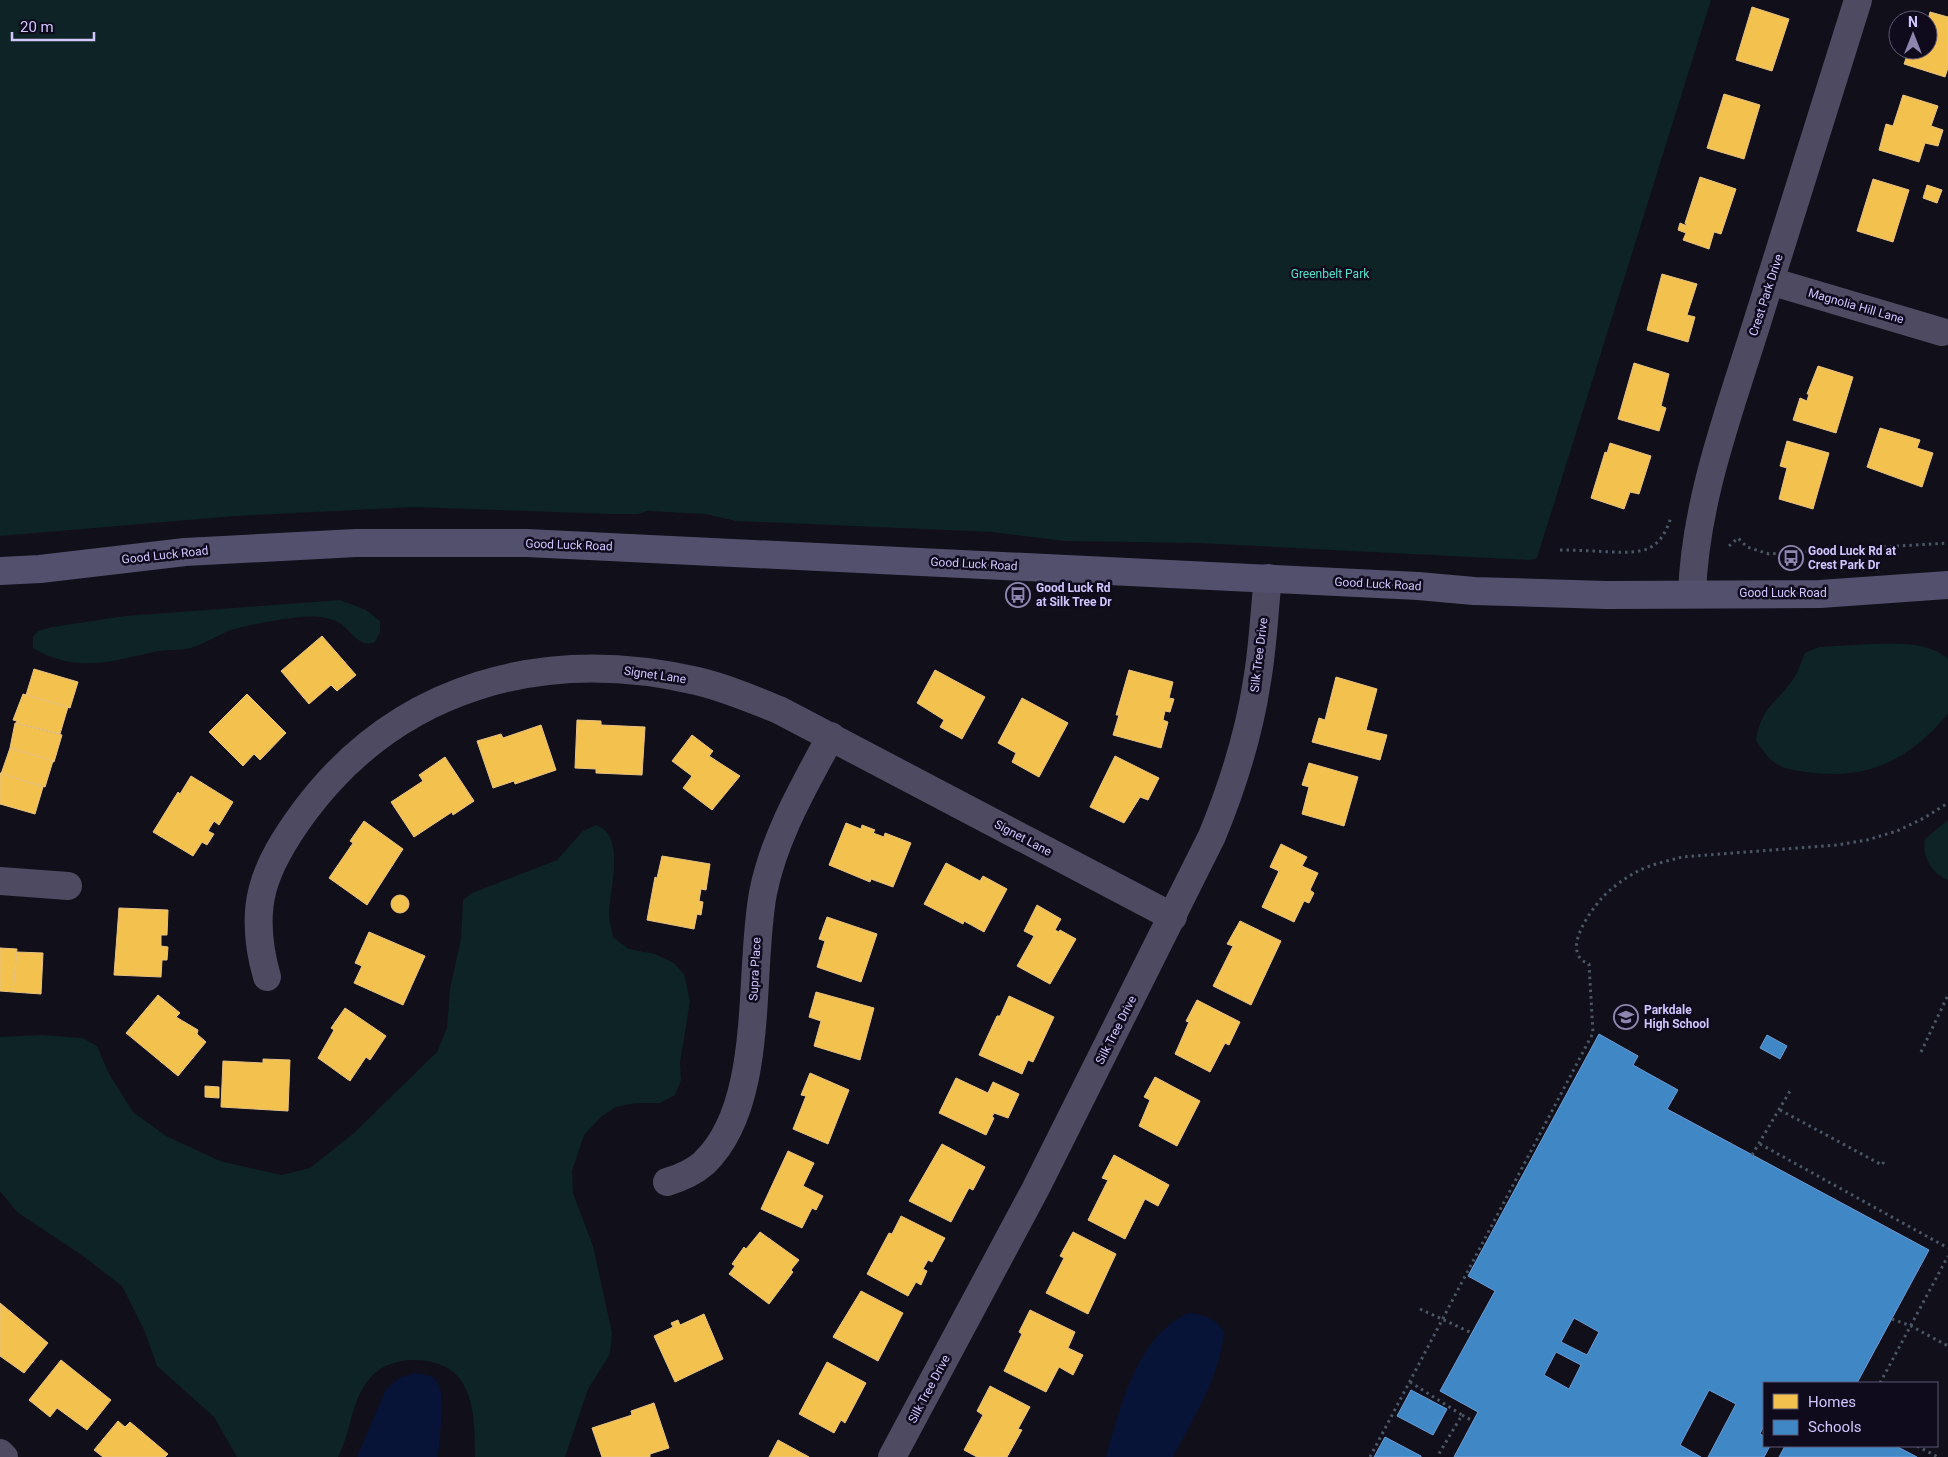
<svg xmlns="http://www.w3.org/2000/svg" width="1948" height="1457" viewBox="0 0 1948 1457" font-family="Roboto,sans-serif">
	<rect width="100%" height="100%" fill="#110f19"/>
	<!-- green -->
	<g fill="#0e2325">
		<path d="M 0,0 L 1711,0 L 1537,558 L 1530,560 L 1198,543 L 1065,541 L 992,532 L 736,521 L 705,514 L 647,511 L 638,514 L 610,514 L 414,507 L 235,516 L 0,536 Z"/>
		<path d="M 340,600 L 366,610 L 380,621 L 380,632 L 375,642 C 358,649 351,629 338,622 C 320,613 297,617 278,620 C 261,623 242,626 226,632 C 215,637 203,644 191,648 C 179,651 166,649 154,652 C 108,662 76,673 33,648 L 33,637 L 38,631 L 52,627 L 125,616 Z"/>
		<path d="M 1871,644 C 1897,644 1928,641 1948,659 L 1948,714 C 1911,757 1873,779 1815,773 C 1783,769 1774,769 1756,740 C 1763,705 1773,707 1792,681 C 1798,673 1801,662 1805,653 L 1819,647 Z"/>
		<path d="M 1948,820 L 1948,880 C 1931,873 1922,857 1925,839 Z"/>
		<path d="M 596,825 C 627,836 609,891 609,914 C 609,922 612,930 613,937 L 629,949 L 655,954 L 674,963 L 684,974 L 690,1001 L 680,1063 L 681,1080 L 675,1095 L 660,1103 L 636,1103 L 616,1107 L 602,1116 L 584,1135 L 572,1171 L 573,1193 L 593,1246 L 612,1333 L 610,1354 L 588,1389 L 565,1457 L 475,1457 C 475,1410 474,1360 413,1360 C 399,1360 382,1365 372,1376 C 350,1399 352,1431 338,1457 L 237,1457 L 214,1417 L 157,1366 L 145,1332 L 122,1286 L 83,1256 L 17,1212 L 0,1191 L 0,1037 L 42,1035 L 82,1038 L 97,1046 L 108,1072 L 133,1112 L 166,1136 L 220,1161 L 281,1175 L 310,1168 L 354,1133 L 437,1052 L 447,1028 L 450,989 L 461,939 L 463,900 L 472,893 L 557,860 L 583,831 Z"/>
	</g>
	<!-- water -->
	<g fill="#081437">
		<path d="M 1189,1313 C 1205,1315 1214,1318 1224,1331 C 1221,1376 1193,1418 1173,1457 L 1106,1457 C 1120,1409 1137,1334 1189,1313 Z"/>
		<path d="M 414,1373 C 422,1374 430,1374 436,1380 C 447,1392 439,1441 438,1457 L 357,1457 L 386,1389 L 399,1378 Z"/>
	</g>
	<!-- homes -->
	<g fill="#f2c14e" stroke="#e8c283">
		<path d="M 1752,7 L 1789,19 L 1772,71 L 1736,60 Z"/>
		<path d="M 1930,12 L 1948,17 L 1948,68 L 1945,77 L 1904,64 L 1909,50 L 1928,50 L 1928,20 Z"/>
		<path d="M 1724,94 L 1760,105 L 1744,159 L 1707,148 Z"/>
		<path d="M 1903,95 L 1938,106 L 1931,126 L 1943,130 L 1938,146 L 1925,143 L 1919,162 L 1879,150 L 1886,124 L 1893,126 Z"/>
		<path d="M 1700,177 L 1736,189 L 1721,234 L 1714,232 L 1709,249 L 1683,240 L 1686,233 L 1678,230 L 1680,223 L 1687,226 L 1685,223 Z"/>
		<path d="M 1873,179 L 1909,190 L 1893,242 L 1857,231 Z"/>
		<path d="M 1927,185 L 1942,190 L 1937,203 L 1923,198 Z"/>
		<path d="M 1662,274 L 1697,284 L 1687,315 L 1695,317 L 1688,342 L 1647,330 Z"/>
		<path d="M 1634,363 L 1669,374 L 1661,406 L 1666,408 L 1659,431 L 1618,419 Z"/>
		<path d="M 1818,366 L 1853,377 L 1836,433 L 1793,420 L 1800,398 L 1807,401 L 1809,394 L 1807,394 Z"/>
		<path d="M 1880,428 L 1920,440 L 1917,448 L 1933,453 L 1922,487 L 1867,467 Z"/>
		<path d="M 1787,441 L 1829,453 L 1813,509 L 1779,499 L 1787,468 L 1780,466 Z"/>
		<path d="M 1610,443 L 1651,456 L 1639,494 L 1630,492 L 1624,509 L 1591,498 L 1605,452 L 1607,453 Z"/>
		<path d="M 322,636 L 356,675 L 337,691 L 331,685 L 309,704 L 281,671 Z"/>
		<path d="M 34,669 L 78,682 L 70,708 L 26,695 Z"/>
		<path d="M 935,670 L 985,697 L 962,739 L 940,727 L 944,720 L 917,703 Z"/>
		<path d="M 1129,670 L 1173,682 L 1169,698 L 1174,699 L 1170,712 L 1165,711 L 1163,720 L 1168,722 L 1161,748 L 1113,735 L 1119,715 L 1116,715 Z"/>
		<path d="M 1336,677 L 1377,689 L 1366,730 L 1387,735 L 1380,760 L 1312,742 L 1319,718 L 1325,720 Z"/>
		<path d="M 23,694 L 68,707 L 60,734 L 16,723 L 17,721 L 13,720 Z"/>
		<path d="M 247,694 L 286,733 L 260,760 L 254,754 L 243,766 L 209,732 Z"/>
		<path d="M 1022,698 L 1068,723 L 1039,777 L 1012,762 L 1016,753 L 998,743 Z"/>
		<path d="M 577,720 L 601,721 L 601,725 L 645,727 L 642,775 L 596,773 L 596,769 L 575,768 Z"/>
		<path d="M 15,723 L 62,735 L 54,762 L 10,748 Z"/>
		<path d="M 541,725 L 556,770 L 515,784 L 514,781 L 493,788 L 477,741 L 501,734 L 503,738 Z"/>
		<path d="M 692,735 L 713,751 L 709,756 L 740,776 L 712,810 L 683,788 L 692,776 L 672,761 Z"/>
		<path d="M 10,748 L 53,761 L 45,787 L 1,774 Z"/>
		<path d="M 1115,756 L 1159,778 L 1148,800 L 1140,797 L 1124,823 L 1090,807 Z"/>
		<path d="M 445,757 L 474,801 L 453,815 L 452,812 L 414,837 L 391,802 L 423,781 L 419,775 Z"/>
		<path d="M 1309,763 L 1358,777 L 1344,826 L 1302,814 L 1309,787 L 1302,785 Z"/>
		<path d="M 0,773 L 43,787 L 35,814 L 0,804 Z"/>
		<path d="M 191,776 L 233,802 L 219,825 L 214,821 L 208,831 L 214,834 L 207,845 L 202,842 L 193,856 L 153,832 L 178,792 L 180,794 Z"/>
		<path d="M 364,821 L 403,849 L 367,905 L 329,878 L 353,843 L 350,841 Z"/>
		<path d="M 846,823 L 861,829 L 862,825 L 875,830 L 873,833 L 884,837 L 885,833 L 911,843 L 893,887 L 871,879 L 870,882 L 829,865 Z"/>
		<path d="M 1281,844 L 1307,857 L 1302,866 L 1318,873 L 1310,890 L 1314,893 L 1309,903 L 1304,901 L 1294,922 L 1262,907 L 1279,871 L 1270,867 Z"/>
		<path d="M 662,856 L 710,864 L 706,890 L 701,889 L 699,901 L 703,902 L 701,915 L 697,914 L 694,929 L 647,920 L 655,877 L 657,878 Z"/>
		<path d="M 946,863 L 980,881 L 983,876 L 1007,889 L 984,932 L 964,921 L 963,924 L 924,904 Z"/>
		<circle cx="400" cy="904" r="9"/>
		<path d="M 1037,905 L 1061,919 L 1055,930 L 1059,932 L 1060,930 L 1076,939 L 1050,984 L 1017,966 L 1034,936 L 1024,931 Z"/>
		<path d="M 119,908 L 168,910 L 167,935 L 161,935 L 161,946 L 168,947 L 167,960 L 162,960 L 161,977 L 114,975 Z"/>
		<path d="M 827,917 L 877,934 L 861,982 L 817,967 L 825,941 L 819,939 Z"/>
		<path d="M 1240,921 L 1281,941 L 1251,1005 L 1213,986 L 1233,946 L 1227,944 Z"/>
		<path d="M 369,932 L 425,956 L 403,1005 L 354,983 L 362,966 L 355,963 Z"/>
		<path d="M 0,948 L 17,949 L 13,992 L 0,991 Z"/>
		<path d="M 17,952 L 43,953 L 41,994 L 13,992 Z"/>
		<path d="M 816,992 L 874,1008 L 860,1060 L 814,1046 L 821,1021 L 809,1017 Z"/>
		<path d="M 158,995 L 180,1013 L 176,1017 L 198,1030 L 197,1034 L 206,1042 L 178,1076 L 126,1033 Z"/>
		<path d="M 1009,996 L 1054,1017 L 1033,1062 L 1028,1060 L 1022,1074 L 979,1055 L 997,1016 L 1000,1016 Z"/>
		<path d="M 1197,1000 L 1240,1022 L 1229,1045 L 1225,1043 L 1210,1072 L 1175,1054 L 1189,1022 L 1186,1021 Z"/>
		<path d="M 345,1008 L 386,1036 L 370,1060 L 366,1057 L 350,1081 L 318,1058 L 334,1030 L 331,1028 Z"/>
		<path d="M 263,1059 L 290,1060 L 288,1111 L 221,1107 L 223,1061 L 263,1063 Z"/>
		<path d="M 810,1073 L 849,1090 L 828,1144 L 793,1129 L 806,1096 L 801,1095 Z"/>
		<path d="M 1155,1077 L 1200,1101 L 1177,1146 L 1139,1126 L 1150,1100 L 1144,1097 Z"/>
		<path d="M 956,1078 L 988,1093 L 993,1082 L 1019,1094 L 1008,1118 L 994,1113 L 992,1117 L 994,1118 L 986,1135 L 939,1113 Z"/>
		<path d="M 205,1086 L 219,1087 L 219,1098 L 205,1097 Z"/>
		<path d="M 942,1144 L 985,1167 L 973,1190 L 969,1188 L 951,1222 L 909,1201 Z"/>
		<path d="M 788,1151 L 814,1163 L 803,1186 L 823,1196 L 816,1210 L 812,1208 L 802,1228 L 761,1209 Z"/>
		<path d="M 1114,1155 L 1169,1185 L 1158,1206 L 1145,1199 L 1125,1239 L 1088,1220 L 1108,1180 L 1102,1178 Z"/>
		<path d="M 901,1216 L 945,1238 L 932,1262 L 928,1260 L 923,1269 L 927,1271 L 921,1285 L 916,1282 L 908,1296 L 867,1274 L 889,1233 L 892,1234 Z"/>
		<path d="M 760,1232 L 799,1260 L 791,1270 L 793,1272 L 769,1304 L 729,1274 L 735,1266 L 732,1264 L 744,1247 L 746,1249 Z"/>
		<path d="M 1073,1232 L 1116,1254 L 1088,1314 L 1046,1293 L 1064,1258 L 1060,1256 Z"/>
		<path d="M 861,1291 L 903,1313 L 878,1361 L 833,1337 Z"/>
		<path d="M 0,1303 L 48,1343 L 24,1373 L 0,1356 Z"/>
		<path d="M 1030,1310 L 1075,1332 L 1068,1348 L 1083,1355 L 1073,1375 L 1059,1367 L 1046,1392 L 1004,1371 L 1022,1334 L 1019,1332 Z"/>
		<path d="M 704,1314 L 723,1359 L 675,1382 L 654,1336 L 673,1327 L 671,1323 L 678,1320 L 680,1325 Z"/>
		<path d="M 61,1360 L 111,1400 L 87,1430 L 57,1408 L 50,1417 L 29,1400 Z"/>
		<path d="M 827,1362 L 866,1383 L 845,1423 L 841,1420 L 834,1433 L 799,1414 Z"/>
		<path d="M 990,1386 L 1030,1407 L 1018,1429 L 1022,1430 L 1007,1457 L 977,1457 L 964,1450 L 983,1415 L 977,1411 Z"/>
		<path d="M 654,1403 L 669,1448 L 650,1454 L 650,1457 L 602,1457 L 592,1428 L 632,1415 L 631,1411 Z"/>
		<path d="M 118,1421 L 125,1427 L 130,1422 L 168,1454 L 165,1457 L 103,1457 L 94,1450 Z"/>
		<path d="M 778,1440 L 809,1457 L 769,1457 Z"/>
	</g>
	<!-- schools -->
	<g fill="#3f88c5" stroke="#6b9bd6" fill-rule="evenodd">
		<path d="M 1599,1034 L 1638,1056 L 1633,1065 L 1678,1090 L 1667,1109 L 1929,1250 L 1857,1383 L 1764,1383 L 1764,1425 L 1760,1434 L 1764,1436 L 1764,1446 L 1770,1446 L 1764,1457 L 1708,1457 L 1736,1404 L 1709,1390 L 1680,1445 L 1701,1457 L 1454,1457 L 1478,1412 L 1440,1391 L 1495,1291 L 1468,1276 ZM 1574,1318 L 1599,1332 L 1587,1355 L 1561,1342 ZM 1556,1352 L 1581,1365 L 1569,1389 L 1544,1375 Z"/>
		<path d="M 1767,1035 L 1787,1046 L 1780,1059 L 1760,1048 Z"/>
		<path d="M 1411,1390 L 1447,1409 L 1433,1435 L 1397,1416 Z"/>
		<path d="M 1385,1437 L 1421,1456 L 1421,1457 L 1374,1457 Z"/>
		<path d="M 1785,1446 L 1896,1446 L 1917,1457 L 1779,1457 Z"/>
	</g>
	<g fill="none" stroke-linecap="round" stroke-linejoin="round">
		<!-- path -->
		<g stroke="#495766" stroke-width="3" stroke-dasharray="2.5 4" stroke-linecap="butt">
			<path d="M 1729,546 L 1738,538 L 1747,547 L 1769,554 L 1948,543"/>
			<path d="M 1560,550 C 1577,550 1594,551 1611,552 C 1644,553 1660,552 1671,517"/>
			<path d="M 1921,1052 L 1948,995"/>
			<path d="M 1780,1110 L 1882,1165 L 1885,1160"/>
			<path d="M 1760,1144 L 1948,1248"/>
			<path d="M 1752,1155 L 1790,1091"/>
			<path d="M 1420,1309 L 1472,1333"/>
			<path d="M 1892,1319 L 1911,1326 L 1948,1346"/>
			<path d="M 1410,1382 L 1462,1415 L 1437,1457"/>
			<path d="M 1880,1383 L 1948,1256"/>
			<path d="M 1462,1415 L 1473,1421"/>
			<path d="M 1917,1446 L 1938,1457"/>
			<path d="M 1370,1457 L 1593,1033 L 1589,964 C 1560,953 1589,913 1601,899 C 1611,888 1625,878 1638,871 C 1652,864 1668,861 1682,857 L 1837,845 L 1867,840 L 1897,831 L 1924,818 L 1948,803"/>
		</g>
		<!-- street -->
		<g stroke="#4d4a62" stroke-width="28">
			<path d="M 1770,281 L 1942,332"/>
			<path d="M 1692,594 C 1695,503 1728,415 1755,329 C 1789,219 1824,110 1858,0"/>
			<path d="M 0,881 L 68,886"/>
			<path d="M 267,977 C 247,907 263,868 304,812 C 399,684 546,646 697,681 C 726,688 752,699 779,710 L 1173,917"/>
			<path d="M 667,1182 C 680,1178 693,1173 704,1163 C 766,1104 748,973 763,893 C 774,837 804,786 831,736"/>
			<path d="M 0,1453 L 4,1457"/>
			<path d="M 892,1457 L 1036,1188 L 1212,836 C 1233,785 1249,735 1257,681 C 1263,647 1264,613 1268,578"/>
		</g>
		<!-- secondary -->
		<path stroke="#52506d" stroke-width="28" d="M 0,571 L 40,569 L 185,552 L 356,543 L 527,543 L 1418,586 L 1474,591 L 1606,595 L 1820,594 L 1948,585"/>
	</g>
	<!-- icons -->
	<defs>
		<symbol id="bus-ring" viewBox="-11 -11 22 22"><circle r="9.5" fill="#0f0b1d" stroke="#8e86ae" stroke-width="1.5"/><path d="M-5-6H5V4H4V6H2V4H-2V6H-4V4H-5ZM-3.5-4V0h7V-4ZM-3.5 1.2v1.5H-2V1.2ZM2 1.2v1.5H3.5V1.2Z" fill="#8e86ae"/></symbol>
		<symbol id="school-ring" viewBox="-11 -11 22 22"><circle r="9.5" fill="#0f0b1d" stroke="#8e86ae" stroke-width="1.5"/><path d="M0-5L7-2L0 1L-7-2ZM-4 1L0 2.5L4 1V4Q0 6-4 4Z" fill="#8e86ae"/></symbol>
	</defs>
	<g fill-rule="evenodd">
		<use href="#bus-ring" x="1777" y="544" width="28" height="28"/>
		<use href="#bus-ring" x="1004" y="581" width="28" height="28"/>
		<use href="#school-ring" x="1612" y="1003" width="28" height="28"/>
	</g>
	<g text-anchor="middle" stroke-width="5" stroke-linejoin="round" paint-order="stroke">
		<!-- park labels -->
		<g font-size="12" fill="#50e2c9" stroke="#0f0b1d">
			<text x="1330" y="278">Greenbelt Park</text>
		</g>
		<!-- street labels -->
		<g font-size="12" fill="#d2c6ff" stroke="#0f0b1d">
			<text transform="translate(1766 295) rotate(-72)" y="4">Crest Park Drive</text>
			<text transform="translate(1856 306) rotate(16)" y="4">Magnolia Hill Lane</text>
			<text transform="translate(569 545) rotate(2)" y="4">Good Luck Road</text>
			<text transform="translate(165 555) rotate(-6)" y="4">Good Luck Road</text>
			<text transform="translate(974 564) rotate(3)" y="4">Good Luck Road</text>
			<text transform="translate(1378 584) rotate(3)" y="4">Good Luck Road</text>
			<text x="1783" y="597">Good Luck Road</text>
			<text transform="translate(1259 655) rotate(-83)" y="4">Silk Tree Drive</text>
			<text transform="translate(655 675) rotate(8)" y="4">Signet Lane</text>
			<text transform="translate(1023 838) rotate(28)" y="4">Signet Lane</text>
			<text transform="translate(755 969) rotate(-87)" y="4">Supra Place</text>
			<text transform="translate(1116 1030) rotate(-63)" y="4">Silk Tree Drive</text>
			<text transform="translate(929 1389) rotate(-62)" y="4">Silk Tree Drive</text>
		</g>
		<!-- poi labels -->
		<g font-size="12" font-weight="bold" fill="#d2c6ff" stroke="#0f0b1d" text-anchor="start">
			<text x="1808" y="555">Good Luck Rd at<tspan x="1808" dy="14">Crest Park Dr</tspan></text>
			<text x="1036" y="592">Good Luck Rd<tspan x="1036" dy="14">at Silk Tree Dr</tspan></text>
			<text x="1644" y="1014">Parkdale<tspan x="1644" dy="14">High School</tspan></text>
		</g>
	</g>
	<!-- legend -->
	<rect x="1763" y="1382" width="175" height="65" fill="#0f0b1d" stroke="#5d5677"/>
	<rect x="1773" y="1394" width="25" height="15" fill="#f2c14e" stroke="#5d5677"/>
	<text x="1808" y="1407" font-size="15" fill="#d2c6ff">Homes</text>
	<rect x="1773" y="1420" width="25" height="15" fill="#3f88c5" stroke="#5d5677"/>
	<text x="1808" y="1432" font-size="15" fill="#d2c6ff">Schools</text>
	<!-- north arrow -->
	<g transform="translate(1913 35)"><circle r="24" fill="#0f0b1d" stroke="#5d5677"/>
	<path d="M0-4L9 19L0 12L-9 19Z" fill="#8e86ae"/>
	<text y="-8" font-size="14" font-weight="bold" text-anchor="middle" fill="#d2c6ff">N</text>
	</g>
	<!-- scale -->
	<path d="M12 32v8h82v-8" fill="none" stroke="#d2c6ff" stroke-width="2.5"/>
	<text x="20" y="32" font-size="15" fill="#d2c6ff" stroke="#0f0b1d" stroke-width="4" paint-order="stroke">20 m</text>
</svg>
